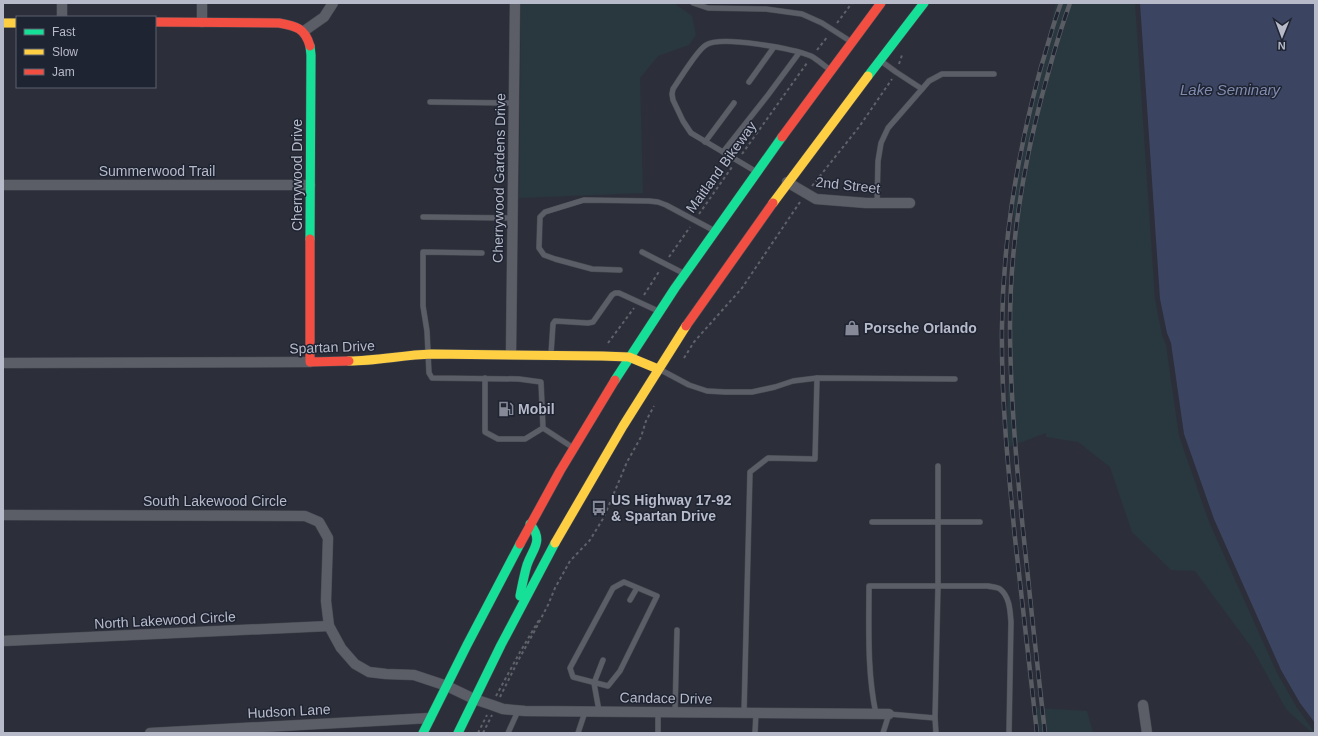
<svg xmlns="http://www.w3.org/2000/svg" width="1318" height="736" viewBox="0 0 1318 736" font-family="Helvetica,sans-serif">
	<rect width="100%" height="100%" fill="#2c2f39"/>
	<!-- green -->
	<g fill="#29373e">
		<path d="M 521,3 L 674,3 L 692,16 L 696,35 L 689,45 L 658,56 L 640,78 L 643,193 L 519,198 Z"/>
		<path d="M 1056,3 L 1135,3 L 1155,299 L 1162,335 L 1166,345 L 1179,436 L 1209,522 L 1277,673 L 1296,706 L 1315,733 L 1312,733 L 1286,709 L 1252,648 L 1195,571 L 1171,570 L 1132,532 L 1110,467 L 1078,442 L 1046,437 L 1046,433 L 1006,448 L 1015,177 Z"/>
		<path d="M 1036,708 L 1087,711 L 1093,733 L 1039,733 Z"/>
	</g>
	<!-- water -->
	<path fill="#3b4561" d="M 1140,3 L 1315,3 L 1315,723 L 1300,703 L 1281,670 L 1214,519 L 1184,434 L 1171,343 L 1167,333 L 1160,299 Z"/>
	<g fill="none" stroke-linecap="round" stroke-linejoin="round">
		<defs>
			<g id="lane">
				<path d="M 693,3 L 708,8 L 766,9 L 802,14 L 822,23 L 850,41"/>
				<path d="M 881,61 L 896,72 L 922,89"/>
				<path d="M 749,82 L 774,47"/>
				<path d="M 430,102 L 514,103"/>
				<path d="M 705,142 L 734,103"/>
				<path d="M 723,152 L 768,95 L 799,53"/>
				<path d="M 755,171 L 691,133 L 683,121 L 673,100 L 672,94 L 673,89 C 680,79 697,50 706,45 C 721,35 794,49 811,56 C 817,59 823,65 829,69"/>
				<path d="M 877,203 L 878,161 L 881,143 L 888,128 L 929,81 L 942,74 L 994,74"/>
				<path d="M 423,217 L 513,218"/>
				<path d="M 642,252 L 683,273"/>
				<path d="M 482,253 L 423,252 L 423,306 L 427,331 L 429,373 L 432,378 L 519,379 L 541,382 L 543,428 L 572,447"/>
				<path d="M 620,270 L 592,269 L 555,259 L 544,255 L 539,248 L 540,217 L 545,212 L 584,200 L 649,201 L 658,202 L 666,205 L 713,230"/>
				<path d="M 551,354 L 553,324 L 555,321 L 588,323 L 593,322 L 612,295 L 615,293 L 619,293 L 656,310"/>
				<path d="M 659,369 L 689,385 L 707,391 L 725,392 L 752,392 L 775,387 L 793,381 L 817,378 L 955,379"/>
				<path d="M 485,378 L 485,432 L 498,439 L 525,439 L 543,428"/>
				<path d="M 872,522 L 980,522"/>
				<path d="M 624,582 L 657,596 L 620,671 L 608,686 L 573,677 L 570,668 L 613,588 Z"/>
				<path d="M 630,600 L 637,588"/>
				<path d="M 599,711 L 594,683 L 603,660"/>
				<path d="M 675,713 L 677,630"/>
				<path d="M 744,713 L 750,472 L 768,458 L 815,459 L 817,378"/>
				<path d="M 876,714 C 867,672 869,629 869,586 L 988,586 C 992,587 997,587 1000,589 C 1010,597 1010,611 1011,622 L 1009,733"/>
				<path d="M 935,718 L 936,733"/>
				<path d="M 508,733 L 518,711"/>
				<path d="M 578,733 L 585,712"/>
				<path d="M 658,733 L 658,713"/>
				<path d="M 755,733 L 756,713"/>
				<path d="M 883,733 L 889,714 L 935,718 L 938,586 L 938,466"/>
			</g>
			<g id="street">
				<path d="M 62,3 L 62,17"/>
				<path d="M 202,22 L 202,3"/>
				<path d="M 304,31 L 324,17 L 333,3"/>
				<path d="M 787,182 L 816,199 L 866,203 L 910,203"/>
				<path d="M 3,185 L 310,185"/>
				<path d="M 511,354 L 515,3"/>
				<path d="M 3,363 L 310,362"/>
				<path d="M 3,515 L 305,516 L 319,522 L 328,538 L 326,601 L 329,626 L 341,648 L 355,664 L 369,672 L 386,674 L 414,675 L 447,686 L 474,699 L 492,705 L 503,709 L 525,711 L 889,714"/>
				<path d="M 3,641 L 329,626"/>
				<path d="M 1143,705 L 1147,733"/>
				<path d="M 150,733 L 430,718"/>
			</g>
			<g id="fast">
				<path d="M 310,46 L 311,55 L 310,239"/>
				<path d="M 868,76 L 924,3"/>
				<path d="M 615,380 L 675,288 L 782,137"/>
				<path d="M 520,596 C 522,586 524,575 527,565 C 533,548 544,541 530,524"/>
				<path d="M 423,733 L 467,645 L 520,544"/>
				<path d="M 458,733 L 501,645 L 555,543"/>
			</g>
			<g id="slow">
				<path d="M 3,23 L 17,23"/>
				<path d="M 773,203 L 868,76"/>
				<path d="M 349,361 C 376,361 403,355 431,354 L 602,356 L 629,357 L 658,369"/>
				<path d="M 555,543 L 623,426 L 686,326"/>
			</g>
			<g id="jam">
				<path d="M 155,22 L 279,23 C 296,26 305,28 310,46"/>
				<path d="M 782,137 L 881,3"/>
				<path d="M 310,239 L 310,362 L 349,361"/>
				<path d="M 686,326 L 773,203"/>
				<path d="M 520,544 L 560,471 L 615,380"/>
			</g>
		</defs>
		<!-- lane casing -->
		<use href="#lane" stroke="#484a52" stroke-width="6"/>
		<!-- street casing -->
		<use href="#street" stroke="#484a52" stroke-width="11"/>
		<!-- fast casing -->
		<use href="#fast" stroke="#4a4c55" stroke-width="10"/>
		<!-- slow casing -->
		<use href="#slow" stroke="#4a4c55" stroke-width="10"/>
		<!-- jam casing -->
		<use href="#jam" stroke="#4a4c55" stroke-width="10"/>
		<!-- path -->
		<g stroke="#5f626a" stroke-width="2" stroke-dasharray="3 3" stroke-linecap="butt">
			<path d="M 837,23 L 852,3"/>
			<path d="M 817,50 L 828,36"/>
			<path d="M 899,64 L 902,55"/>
			<path d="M 742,154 L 807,63"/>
			<path d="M 812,186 L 859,127 L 892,79"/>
			<path d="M 699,214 L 732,167"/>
			<path d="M 669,257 L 690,227"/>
			<path d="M 644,295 L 660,270"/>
			<path d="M 608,343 L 634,308"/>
			<path d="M 684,358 L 694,342 L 742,288 L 800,202"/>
			<path d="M 496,696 L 520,652 L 539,620"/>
			<path d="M 500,697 L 519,659 L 534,632 L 548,605 L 555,588 L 570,561 L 590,540 L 604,517 L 627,462 L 641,437 L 646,421 L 654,406"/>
			<path d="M 478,733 L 487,715"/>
			<path d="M 483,733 L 492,715"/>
		</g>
		<!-- lane -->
		<use href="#lane" stroke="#5c5e67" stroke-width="5"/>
		<!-- street -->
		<use href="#street" stroke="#5c5e67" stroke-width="10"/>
		<!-- fast -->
		<use href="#fast" stroke="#16e098" stroke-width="9"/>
		<!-- slow -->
		<use href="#slow" stroke="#ffcf43" stroke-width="9"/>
		<!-- jam -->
		<use href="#jam" stroke="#f24e42" stroke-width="9"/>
		<defs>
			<g id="rail">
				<path d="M 1037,733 C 1030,668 1022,603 1015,538 C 1008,467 1001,397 1002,326 C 1003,239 1018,151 1041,67 C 1048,45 1053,24 1061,3"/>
				<path d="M 1045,733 C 1037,665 1030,598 1023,530 C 1016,462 1010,395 1010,326 C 1010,240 1025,153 1049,70 C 1055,48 1062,25 1070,3"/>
			</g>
		</defs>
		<!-- rail casing -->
		<use href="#rail" stroke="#5a5c64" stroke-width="4.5"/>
		<!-- rail -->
		<use href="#rail" stroke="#1f2433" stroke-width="3" stroke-dasharray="9" stroke-linecap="butt"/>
	</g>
	<!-- icons -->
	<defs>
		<symbol id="shop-bare" viewBox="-9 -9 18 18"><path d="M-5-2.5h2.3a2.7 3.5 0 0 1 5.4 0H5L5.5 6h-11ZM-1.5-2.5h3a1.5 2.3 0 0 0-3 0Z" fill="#868997" stroke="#1f2433" stroke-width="2.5" paint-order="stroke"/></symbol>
		<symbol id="fuel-bare" viewBox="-9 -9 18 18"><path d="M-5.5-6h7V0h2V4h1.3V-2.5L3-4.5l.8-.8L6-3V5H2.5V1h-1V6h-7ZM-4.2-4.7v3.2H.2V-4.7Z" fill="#868997" stroke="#1f2433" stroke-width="2.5" paint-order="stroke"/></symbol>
		<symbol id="bus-bare" viewBox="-9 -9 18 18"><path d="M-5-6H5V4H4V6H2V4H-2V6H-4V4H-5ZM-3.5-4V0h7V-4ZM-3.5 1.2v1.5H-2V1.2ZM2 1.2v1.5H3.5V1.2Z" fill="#868997" stroke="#1f2433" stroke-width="2.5" paint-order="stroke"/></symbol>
	</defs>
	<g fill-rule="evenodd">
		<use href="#shop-bare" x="841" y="317" width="22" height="22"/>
		<use href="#fuel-bare" x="495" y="398" width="22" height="22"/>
		<use href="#bus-bare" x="588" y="497" width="22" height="22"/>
	</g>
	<g text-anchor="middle" stroke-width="3" stroke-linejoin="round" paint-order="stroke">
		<!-- street labels -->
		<g font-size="14" fill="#b7bac9" stroke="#1f2433">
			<text transform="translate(721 167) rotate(-54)" y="5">Maitland Bikeway</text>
			<text x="157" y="176">Summerwood Trail</text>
			<text transform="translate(297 175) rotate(-90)" y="5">Cherrywood Drive</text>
			<text transform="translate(499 178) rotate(-89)" y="5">Cherrywood Gardens Drive</text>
			<text transform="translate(848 185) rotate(6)" y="5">2nd Street</text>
			<text transform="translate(332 347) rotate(-2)" y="5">Spartan Drive</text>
			<text x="215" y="506">South Lakewood Circle</text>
			<text transform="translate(165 620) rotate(-3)" y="5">North Lakewood Circle</text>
			<text transform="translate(666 698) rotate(1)" y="5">Candace Drive</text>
			<text transform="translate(289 711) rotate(-3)" y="5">Hudson Lane</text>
		</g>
		<!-- poi labels -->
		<g font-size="14" font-weight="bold" fill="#b7bac9" stroke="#1f2433" text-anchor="start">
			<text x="864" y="333">Porsche Orlando</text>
			<text x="518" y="414">Mobil</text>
			<text x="611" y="505">US Highway 17-92<tspan x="611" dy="16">&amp; Spartan Drive</tspan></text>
		</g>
		<!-- water labels -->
		<g font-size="15" font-style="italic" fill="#808cae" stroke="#1f2433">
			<text x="1230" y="95">Lake Seminary</text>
		</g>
	</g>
	<!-- border -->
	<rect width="1318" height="736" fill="none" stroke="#b7bac9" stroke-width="8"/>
	<!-- legend -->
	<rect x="16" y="16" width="140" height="72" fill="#1f2433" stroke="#5c606f"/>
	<rect x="24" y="29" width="20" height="6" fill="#16e098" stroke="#5c606f"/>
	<text x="52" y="36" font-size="12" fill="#b7bac9">Fast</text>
	<rect x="24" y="49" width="20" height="6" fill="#ffcf43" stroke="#5c606f"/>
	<text x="52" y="56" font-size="12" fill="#b7bac9">Slow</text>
	<rect x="24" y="69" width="20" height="6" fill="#f24e42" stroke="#5c606f"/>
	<text x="52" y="76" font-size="12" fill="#b7bac9">Jam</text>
	<!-- north arrow -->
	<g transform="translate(1282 36) rotate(181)" stroke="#1f2433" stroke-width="3" paint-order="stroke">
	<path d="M0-3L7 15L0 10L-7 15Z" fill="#b7bac9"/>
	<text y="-6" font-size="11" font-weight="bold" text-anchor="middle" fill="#b7bac9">N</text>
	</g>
</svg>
